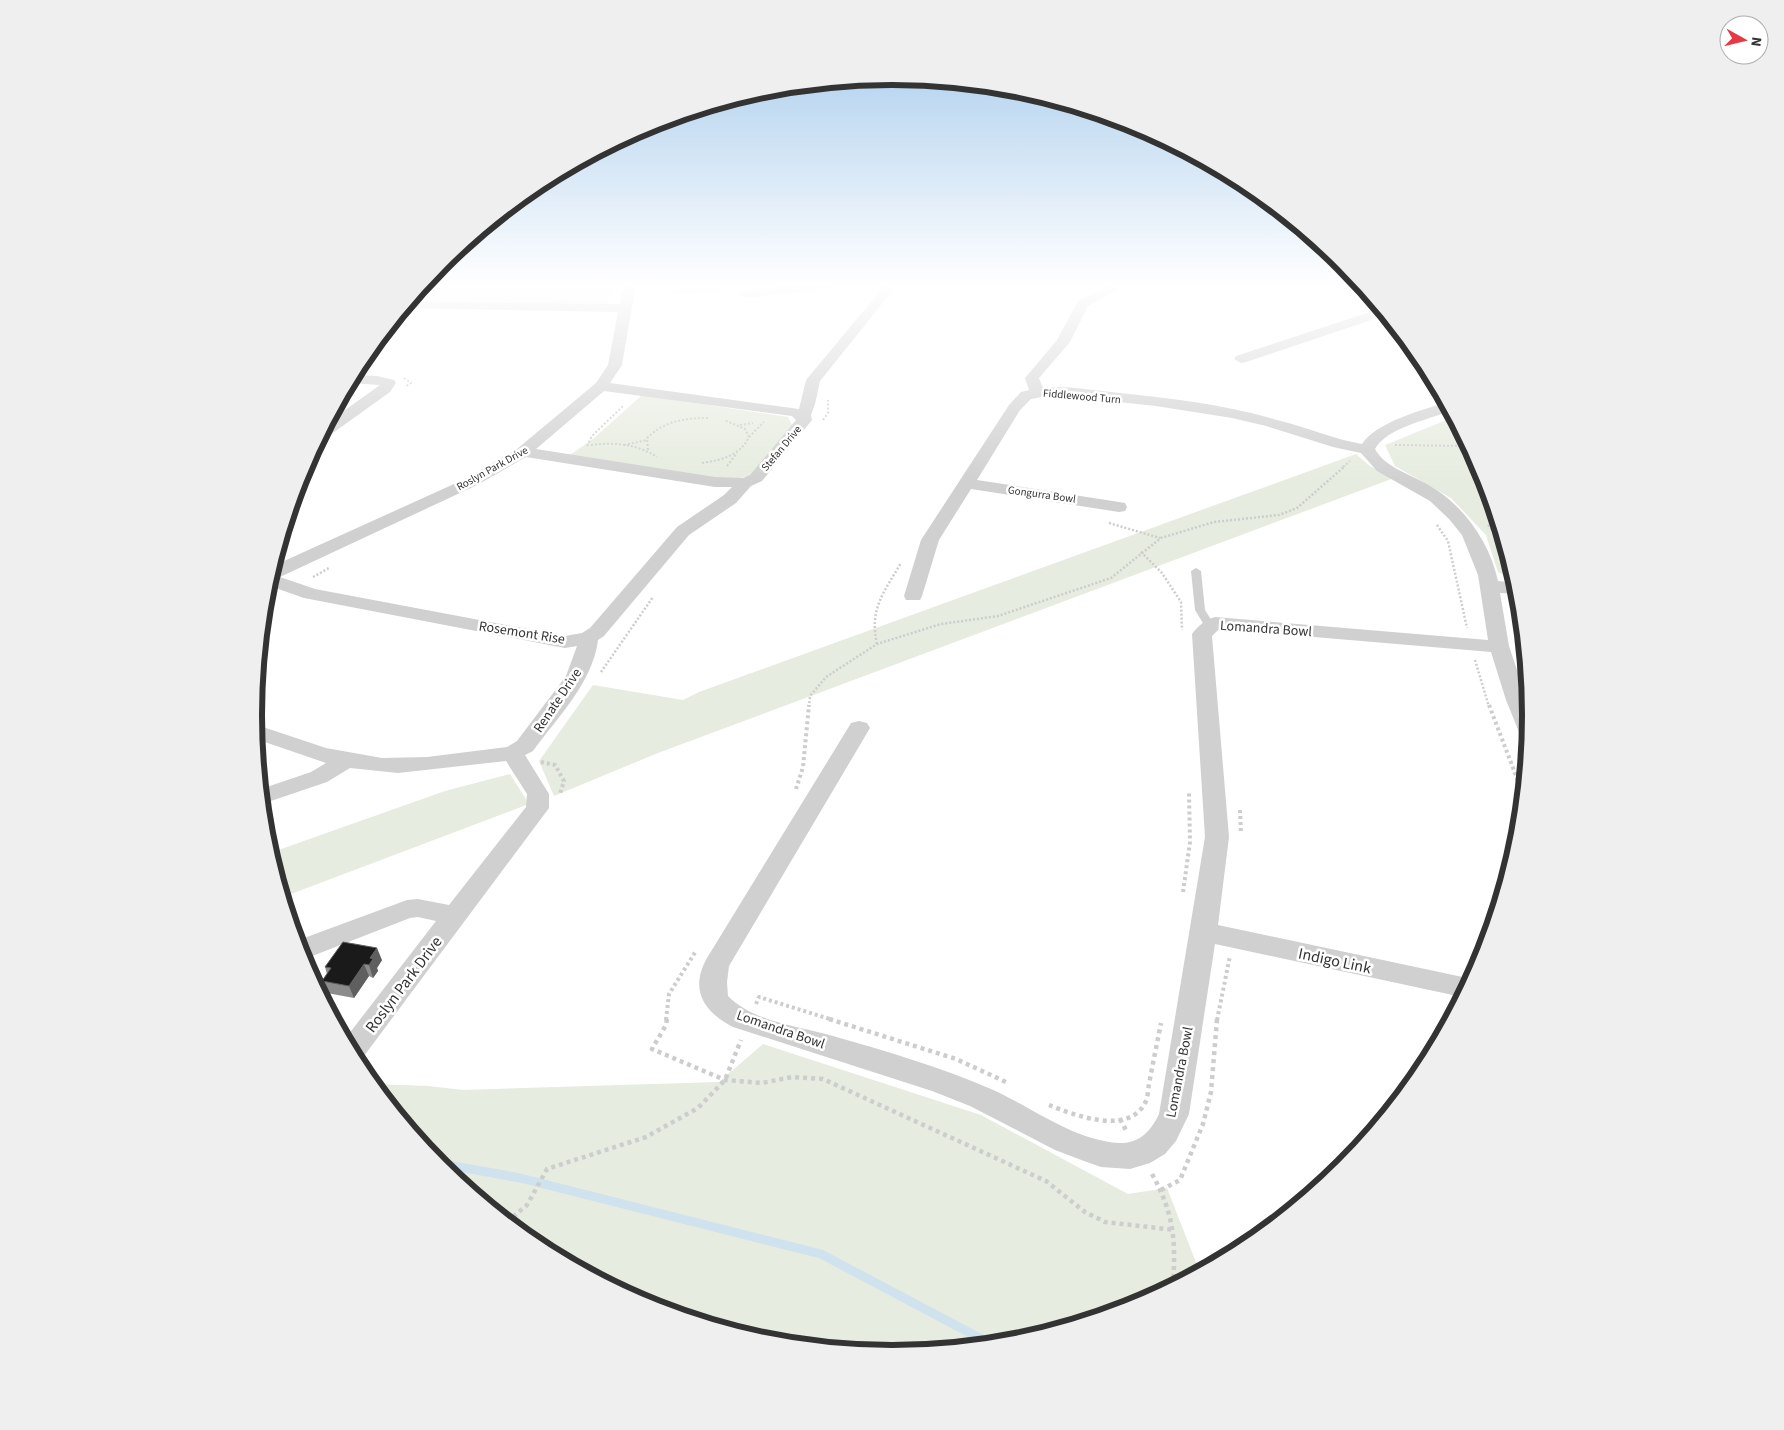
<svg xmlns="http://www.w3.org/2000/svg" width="1784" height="1430" viewBox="0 0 1784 1430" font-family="'Source Sans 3',sans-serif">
	<rect width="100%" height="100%" fill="#fff"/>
	<!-- green -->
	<g fill="#e6ecdf">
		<path d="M 424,283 L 613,283 L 607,304 C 541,304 476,299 410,301 Z"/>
		<path d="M 672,283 L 820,283 L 782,288 L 670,294 Z"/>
		<path d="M 642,395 L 788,417 L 793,427 L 753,475 L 732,480 L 567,457 L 593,439 Z"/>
		<path d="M 1454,417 L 1482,471 L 1516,581 L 1498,572 L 1486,535 L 1451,498 L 1395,466 L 1385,445 Z"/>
		<path d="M 1356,454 L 1370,466 L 1394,478 L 658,753 L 554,796 L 539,761 L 593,685 L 683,700 L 699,692 Z"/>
		<path d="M 510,774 L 529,804 L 283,897 L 270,853 L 445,791 Z"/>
		<path d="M 763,1044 L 981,1115 L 1128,1194 L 1167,1188 L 1197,1265 L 1202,1270 L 1136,1305 L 1016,1342 L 892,1354 L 767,1341 L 647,1305 L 537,1246 L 440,1166 L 373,1084 L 428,1086 L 463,1090 L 719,1082 Z"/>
	</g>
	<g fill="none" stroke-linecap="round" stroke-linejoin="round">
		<!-- stream-far1 -->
		<g stroke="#cfe2ee" stroke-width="4.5">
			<path d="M 577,283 L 585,287 L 613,286"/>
			<path d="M 627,286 L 668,283"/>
		</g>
		<!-- stream -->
		<path stroke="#cfe2ee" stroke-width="9" d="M 437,1163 L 520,1178 L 821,1254 L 991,1344"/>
		<!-- path-far3 -->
		<g stroke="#cdcdcd" stroke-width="2" stroke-dasharray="2 2" stroke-linecap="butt">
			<path d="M 404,378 L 411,383 L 405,387"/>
			<path d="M 823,420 L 828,413 L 828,400"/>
			<path d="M 740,425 L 753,423"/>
			<path d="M 749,437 L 764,422"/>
			<path d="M 591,445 C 614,442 637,444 657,457"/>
			<path d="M 624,445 L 647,440"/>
			<path d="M 1395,445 L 1469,446"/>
			<path d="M 587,446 L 592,436 L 624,405"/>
			<path d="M 648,450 L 647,438 C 664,421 685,418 708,418"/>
			<path d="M 702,463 C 721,460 740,456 749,437 L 745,429 L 724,420"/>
			<path d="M 727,466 L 737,453"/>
			<path d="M 1343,467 L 1350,461"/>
		</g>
		<!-- path-far2 -->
		<g stroke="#cdcdcd" stroke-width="2.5" stroke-dasharray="2 2" stroke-linecap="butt">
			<path d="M 1109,523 L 1160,538"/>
			<path d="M 1437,525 L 1448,541 L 1467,628"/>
			<path d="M 1488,525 L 1494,532 L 1511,573"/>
			<path d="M 1141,552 L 1162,573 L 1181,602 L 1182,630"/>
			<path d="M 313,577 L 329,568"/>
			<path d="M 1515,606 L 1522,629"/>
			<path d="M 877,644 C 869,609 884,592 901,563"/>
			<path d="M 1475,660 L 1489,707"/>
			<path d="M 601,672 L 653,597"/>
			<path d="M 809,707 L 810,696 L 826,677 L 877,644 L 941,624 L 998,616 L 1111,578 L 1161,538 L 1214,522 L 1279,515 L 1297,508 L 1345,466"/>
		</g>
		<!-- path-far1 -->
		<g stroke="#cdcdcd" stroke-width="4" stroke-dasharray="3 3" stroke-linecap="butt">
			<path d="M 1489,705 L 1523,794"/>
			<path d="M 541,762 L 555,765 L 564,781 L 560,794"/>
			<path d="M 796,789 L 803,767 L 809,705"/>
			<path d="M 1240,810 L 1241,833"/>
			<path d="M 1183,892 L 1190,842 L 1189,793"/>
			<path d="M 756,1004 L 759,997 L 833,1020"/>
			<path d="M 666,1020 L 669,994 L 696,951"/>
			<path d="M 1217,1020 L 1230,956"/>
		</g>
		<!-- path -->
		<g stroke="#cdcdcd" stroke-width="4.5" stroke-dasharray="4 4" stroke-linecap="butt">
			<path d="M 667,1019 L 666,1025 L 652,1049 L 725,1080 L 762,1083 L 792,1077 L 823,1079 L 1046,1181 L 1085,1212 L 1105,1222 L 1175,1230"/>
			<path d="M 829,1019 L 956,1059 L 1006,1082"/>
			<path d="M 1049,1105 C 1074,1115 1128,1136 1145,1103 C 1148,1098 1148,1089 1149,1084 C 1153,1063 1157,1043 1161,1023"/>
			<path d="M 1120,1119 L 1127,1132"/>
			<path d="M 1152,1174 C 1174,1214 1176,1240 1173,1285"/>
			<path d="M 1161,1190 L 1180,1180 L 1203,1124 L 1211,1092 L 1217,1019"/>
			<path d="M 507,1222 L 527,1205 L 547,1169 L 646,1137 L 698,1108 L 725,1080 L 741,1040"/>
		</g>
		<!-- lane -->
		<path fill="#d0d0d0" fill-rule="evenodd" d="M 1196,568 L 1201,571 L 1205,610 L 1215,626 L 1214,628 L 1206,628 L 1195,610 L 1191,571 Z"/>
		<!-- street -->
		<g fill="#d0d0d0" fill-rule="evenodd">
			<path d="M 624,283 L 636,283 L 622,365 L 610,383 L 799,409 L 806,380 L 881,290 L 877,283 L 890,283 L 893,290 L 820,381 L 815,404 L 811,415 L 812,420 L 762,481 L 751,486 L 736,503 L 689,535 L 604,636 L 598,640 C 593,682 557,718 533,751 L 525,755 L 549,794 L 549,808 L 361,1060 L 357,1062 L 345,1039 L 436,921 L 418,917 L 410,918 L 302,960 L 296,941 L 407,900 L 418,899 L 449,905 L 526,807 L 527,794 L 506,761 L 398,773 L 350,768 L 327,782 L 262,804 L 261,789 L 311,772 L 326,763 L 256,739 L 254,724 L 326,748 L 382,758 L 427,757 L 507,747 L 517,741 L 566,676 L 577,646 L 565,648 L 304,598 L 267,585 L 273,566 L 465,479 L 517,449 L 596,383 L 608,365 L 618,312 L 404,308 L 409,301 L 620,304 ZM 604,391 L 792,416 L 796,420 L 750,475 L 743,478 L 715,477 L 536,449 ZM 526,457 L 715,487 L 732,487 L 724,495 L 677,527 L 590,628 L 582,633 L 565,636 L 315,589 L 280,577 L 477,485 Z"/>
			<path d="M 809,283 L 849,283 L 843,287 L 745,298 L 739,294 L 745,290 Z"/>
			<path d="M 1111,284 L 1115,285 L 1117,288 L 1115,291 L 1088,306 L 1070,342 L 1039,378 L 1043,388 C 1065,385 1089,390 1111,392 C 1167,398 1224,404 1277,420 C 1306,427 1333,439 1362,444 C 1375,423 1423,409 1446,403 L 1450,411 C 1430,419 1386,428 1375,449 C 1385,467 1407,473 1425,483 C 1462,503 1489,540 1498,581 L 1516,583 L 1519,594 L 1500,593 L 1509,646 L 1530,709 L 1528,739 L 1521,737 L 1506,700 L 1491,652 L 1219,629 L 1212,636 L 1229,837 L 1218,925 L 1472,979 L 1462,997 L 1215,944 L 1189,1114 L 1176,1141 L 1165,1154 L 1150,1163 L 1130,1169 L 1101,1167 L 1084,1161 L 1055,1150 L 970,1106 L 932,1091 L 733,1027 C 704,1012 689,990 707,958 L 848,728 L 851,723 L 859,721 L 867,723 L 870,728 L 729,966 L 727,982 L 728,996 C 753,1022 800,1026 833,1036 C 886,1051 940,1067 991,1089 C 1032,1107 1073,1140 1119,1143 C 1139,1144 1151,1131 1159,1114 L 1205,837 L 1192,634 C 1198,626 1206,619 1215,617 L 1488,640 L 1478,575 L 1462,535 L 1449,519 L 1430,501 L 1377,471 L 1361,453 L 1333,447 L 1266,426 L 1232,418 L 1156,406 L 1053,395 L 1031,399 L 1020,410 L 977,480 L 1119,502 L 1125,503 L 1127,507 L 1125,511 L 1119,512 L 971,489 L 939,540 L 922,596 L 920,600 L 906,600 L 904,596 L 921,540 L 1009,405 L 1021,392 L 1029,390 L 1025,378 L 1057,340 L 1078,301 Z"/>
			<path d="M 1379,309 L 1386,315 L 1246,362 L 1241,363 L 1234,359 L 1236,356 Z"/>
			<path d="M 353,375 L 377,376 L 394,380 L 396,383 L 390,392 L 330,435 L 321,436 L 327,423 L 380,385 L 349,383 Z"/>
		</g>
	</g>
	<!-- wall -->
	<path fill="#8c8c8c" d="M 382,960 L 377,968 L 378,971 L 373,978 L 369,976 L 354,998 L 327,993 L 322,981 L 327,974 L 325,967 Z"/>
	<!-- shaded-wall -->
	<g fill="#5f5f5f">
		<path d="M 377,948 L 382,960 L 377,968 L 378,971 L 373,978 L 369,965 L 370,958 Z"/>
		<path d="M 364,964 L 369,976 L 354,998 L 349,986 Z"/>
		<path d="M 332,998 L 337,1010 L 332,1016 L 326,1005 Z"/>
		<path d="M 336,1011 L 341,1024 L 338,1027 L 332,1016 Z"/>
	</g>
	<!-- building -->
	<g fill="#1a1a1a" stroke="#5f5f5f">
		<path d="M 343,942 L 377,948 L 370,958 L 373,959 L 369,965 L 364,964 L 349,986 L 322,981 L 331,968 L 325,967 Z"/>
		<path d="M 321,996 L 332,998 L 326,1005 Z"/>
		<path d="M 329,1010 L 336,1011 L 332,1016 Z"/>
	</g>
	<!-- sky -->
	<linearGradient id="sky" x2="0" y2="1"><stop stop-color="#9ec6ea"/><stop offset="0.59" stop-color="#fff"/><stop offset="1" stop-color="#fff" stop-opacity="0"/></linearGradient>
	<rect width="1784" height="483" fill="url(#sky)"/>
	<g text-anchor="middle" stroke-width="5" stroke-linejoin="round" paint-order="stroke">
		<!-- far-street labels -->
		<g font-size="11" fill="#333" stroke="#fff">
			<text transform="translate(1082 396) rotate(5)" y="4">Fiddlewood Turn</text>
			<text transform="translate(781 448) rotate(-50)" y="4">Stefan Drive</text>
			<text transform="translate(492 468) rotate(-29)" y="4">Roslyn Park Drive</text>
			<text transform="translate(1042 494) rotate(8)" y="4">Gongurra Bowl</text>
		</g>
		<!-- street labels -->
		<g font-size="14" fill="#333" stroke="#fff">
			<text transform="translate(1266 628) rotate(4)" y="5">Lomandra Bowl</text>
			<text transform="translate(522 632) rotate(9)" y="5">Rosemont Rise</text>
			<text transform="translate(557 700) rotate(-56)" y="5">Renate Drive</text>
			<text transform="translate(781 1029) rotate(19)" y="5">Lomandra Bowl</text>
			<text transform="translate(1179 1072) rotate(-79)" y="5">Lomandra Bowl</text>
		</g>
		<!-- near-street labels -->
		<g font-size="16" fill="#333" stroke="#fff">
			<text transform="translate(1335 960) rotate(12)" y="6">Indigo Link</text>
			<text transform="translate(403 984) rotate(-53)" y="6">Roslyn Park Drive</text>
		</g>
	</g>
	<!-- crop -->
	<path d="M0 0H1784V1430H0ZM262 715a630 630 0 1 1 1260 0a630 630 0 1 1-1260 0Z" fill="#efefef" fill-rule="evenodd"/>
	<path fill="none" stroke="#333" stroke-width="6" d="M262 715a630 630 0 1 1 1260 0a630 630 0 1 1-1260 0Z"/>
	<!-- north arrow -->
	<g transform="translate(1744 40) rotate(98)"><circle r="24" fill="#ffffff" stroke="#adadad"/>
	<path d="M0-4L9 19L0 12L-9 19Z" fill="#e63946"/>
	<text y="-8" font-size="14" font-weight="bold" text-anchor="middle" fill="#333333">N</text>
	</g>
</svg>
